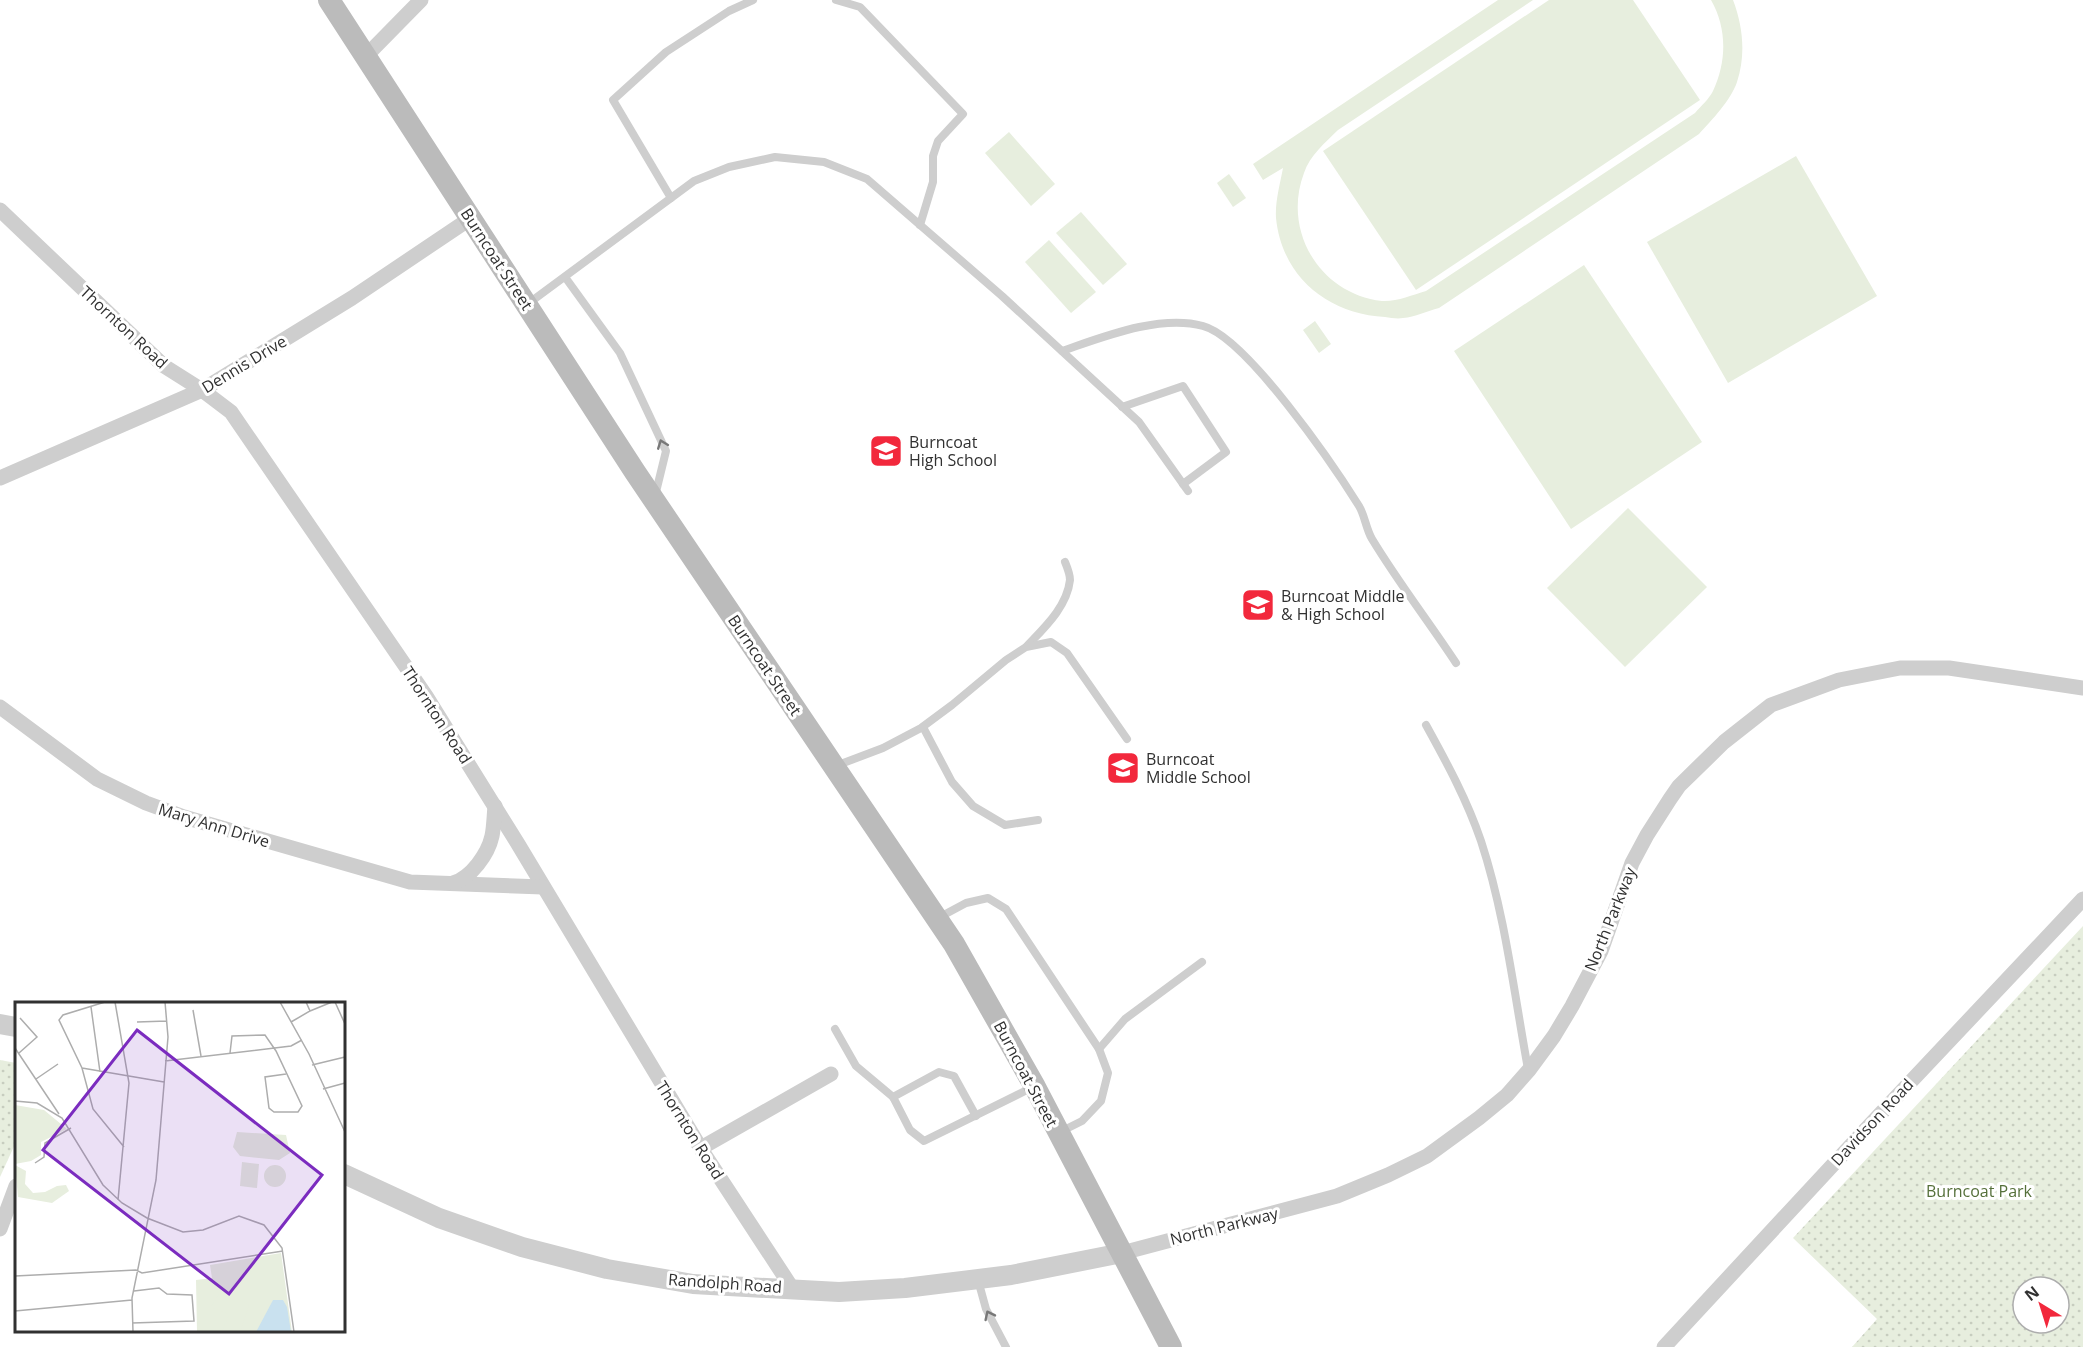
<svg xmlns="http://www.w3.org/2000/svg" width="2083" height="1347" viewBox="0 0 2083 1347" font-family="'Open Sans',sans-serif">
	<defs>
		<pattern id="green-dots" width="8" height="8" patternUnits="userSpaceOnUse" patternTransform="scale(1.5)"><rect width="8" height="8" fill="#e7eede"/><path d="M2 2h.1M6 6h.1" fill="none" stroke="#c7cdbf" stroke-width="1.8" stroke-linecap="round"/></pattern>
	</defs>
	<rect width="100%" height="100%" fill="#fff"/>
	<!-- green -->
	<g fill="url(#green-dots)" fill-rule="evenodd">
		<path d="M 2083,926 L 2083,1347 L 1852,1347 L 1877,1319 L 1793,1238 ZM 2023,1287 L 2059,1287 L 2059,1323 L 2023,1323 Z"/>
		<path d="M 0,1060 L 16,1063 L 16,1142 L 0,1177 Z"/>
	</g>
	<!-- pitch -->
	<g fill="#e7eede">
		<path d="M 1498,0 L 1533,0 L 1338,130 C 1325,143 1310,155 1304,173 C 1282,231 1320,294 1382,301 C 1396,302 1412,295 1426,291 L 1695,113 C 1701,106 1709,99 1713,91 C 1727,61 1727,28 1711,0 L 1733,0 C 1743,26 1746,55 1737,82 C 1731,100 1712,120 1699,134 L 1439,308 C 1427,311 1415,317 1403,318 C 1398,319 1391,318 1385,317 C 1328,314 1282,277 1276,218 C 1275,202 1280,184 1283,168 L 1263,180 L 1253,164 Z"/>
		<path d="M 1549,0 L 1633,0 L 1700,100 L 1416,290 L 1323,151 Z"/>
		<path d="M 1009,132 L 1055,184 L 1031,206 L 985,153 Z"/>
		<path d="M 1796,156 L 1877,296 L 1728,383 L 1647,242 Z"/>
		<path d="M 1229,174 L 1246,198 L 1233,207 L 1217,183 Z"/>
		<path d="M 1081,212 L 1127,264 L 1103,285 L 1056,233 Z"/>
		<path d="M 1049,240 L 1096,292 L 1071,313 L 1025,262 Z"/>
		<path d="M 1584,265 L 1702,442 L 1571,529 L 1454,351 Z"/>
		<path d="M 1315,321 L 1331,344 L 1319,353 L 1303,330 Z"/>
		<path d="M 1628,508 L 1707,587 L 1625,667 L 1547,588 Z"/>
	</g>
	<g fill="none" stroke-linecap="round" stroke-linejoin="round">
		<!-- service -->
		<g stroke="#cecece" stroke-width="8">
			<path d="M 836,0 L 860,7 L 963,114 L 938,141 L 933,156 L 933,182 L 920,225"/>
			<path d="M 671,198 L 613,100 L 666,52 L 729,11 L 753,0"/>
			<path d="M 565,277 L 620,353 L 666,451 L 655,496"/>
			<path d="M 529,303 L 694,181 L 729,167 L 775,157 L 824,162 L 867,179 L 1002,296 L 1139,422 L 1188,491"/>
			<path d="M 1062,351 C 1103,337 1160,314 1203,326 C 1246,337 1334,466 1359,506 C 1365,516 1366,529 1372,539 C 1398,582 1429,622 1456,663"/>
			<path d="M 1122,407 L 1183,386 L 1226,452 L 1183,484"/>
			<path d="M 1027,646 C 1044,628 1067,607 1070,580 C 1070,574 1067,567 1065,562"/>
			<path d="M 1426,725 C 1447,763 1467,800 1481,841 C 1505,914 1514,993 1528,1069"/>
			<path d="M 923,727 L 952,782 L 973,806 L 1005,825 L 1038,820"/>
			<path d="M 838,765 L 883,748 L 921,728 L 952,705 L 1006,660 L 1026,647 L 1051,642 L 1067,653 L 1127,739"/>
			<path d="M 938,918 L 966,903 L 988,898 L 1006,909 L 1099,1049 L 1108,1073 L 1101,1101 L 1082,1121 L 1062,1131"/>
			<path d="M 835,1029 L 856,1066 L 893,1097 L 910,1130 L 924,1141 L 1031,1088"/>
			<path d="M 1099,1049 L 1125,1019 L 1202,962"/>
			<path d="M 893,1097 L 939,1072 L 954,1076 L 976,1116"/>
			<path d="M 978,1280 L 986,1309 L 1006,1347"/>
		</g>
		<!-- minor -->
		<g stroke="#cecece" stroke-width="15">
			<path d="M 365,57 L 421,0"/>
			<path d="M 0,210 L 164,366 L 202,390 L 231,412 L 426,696 L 518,844 L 703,1152 L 792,1288"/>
			<path d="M 0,478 L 202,390 L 352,298 L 471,218"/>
			<path d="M 0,707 L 97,779 L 146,803 L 184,817 L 410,882 L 543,887"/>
			<path d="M 453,883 C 471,878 488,854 492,836 C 494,826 494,816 495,806"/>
			<path d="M 701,1148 L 831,1074"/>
			<path d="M 0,1229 L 16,1186"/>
			<path d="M 1122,1253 L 1337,1196 L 1388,1175 L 1427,1156 L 1479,1118 L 1507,1095 L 1529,1070 L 1554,1036 L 1572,1006 L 1601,951 L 1632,863 L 1647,835 L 1670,799 L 1679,786 L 1724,742 L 1771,705 L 1839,680 L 1900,668 L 1949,668 L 2083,688"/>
			<path d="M 1664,1347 L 1868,1127 L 2083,899"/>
		</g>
		<!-- tertiary -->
		<g stroke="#cecece" stroke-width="20">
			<path d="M 0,1024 L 16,1027"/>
			<path d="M 344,1174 L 439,1218 L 522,1247 L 607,1269 L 693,1284 L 839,1292 L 905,1288 L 1011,1275 L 1122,1253"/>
		</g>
		<!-- secondary -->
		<path stroke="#bbb" stroke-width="22" d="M 329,0 L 635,472 L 954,944 L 1035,1087 L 1171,1347"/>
	</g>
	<!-- one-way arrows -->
	<defs><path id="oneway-chevron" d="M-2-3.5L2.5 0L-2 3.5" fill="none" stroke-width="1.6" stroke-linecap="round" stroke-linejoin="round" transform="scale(1.5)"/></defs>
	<g stroke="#787878">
		<use href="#oneway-chevron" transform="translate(662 444) rotate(-111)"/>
		<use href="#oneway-chevron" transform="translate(989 1315) rotate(-116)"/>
	</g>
	<!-- icons -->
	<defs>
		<symbol id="school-square" viewBox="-11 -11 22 22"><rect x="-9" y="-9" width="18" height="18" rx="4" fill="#f2283c" stroke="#fff"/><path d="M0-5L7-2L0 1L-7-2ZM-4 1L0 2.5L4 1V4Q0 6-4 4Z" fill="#fff"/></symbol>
	</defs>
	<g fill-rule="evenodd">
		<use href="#school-square" x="867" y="432" width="38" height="38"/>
		<use href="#school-square" x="1239" y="586" width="38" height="38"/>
		<use href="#school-square" x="1104" y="749" width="38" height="38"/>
	</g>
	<g text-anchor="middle" stroke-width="6" stroke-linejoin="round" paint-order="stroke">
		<!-- street labels -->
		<g font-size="16" fill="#313131" stroke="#fff">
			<text transform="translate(497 259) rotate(57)" y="6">Burncoat Street</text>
			<text transform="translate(124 327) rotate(43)" y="6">Thornton Road</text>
			<text transform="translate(244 364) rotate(-31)" y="6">Dennis Drive</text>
			<text transform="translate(765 665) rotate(56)" y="6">Burncoat Street</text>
			<text transform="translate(437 715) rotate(57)" y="6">Thornton Road</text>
			<text transform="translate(214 825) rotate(17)" y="6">Mary Ann Drive</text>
			<text transform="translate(1610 919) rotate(-68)" y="6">North Parkway</text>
			<text transform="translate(1026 1074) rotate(62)" y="6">Burncoat Street</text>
			<text transform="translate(1872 1122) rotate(-47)" y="6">Davidson Road</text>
			<text transform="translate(690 1130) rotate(58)" y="6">Thornton Road</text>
			<text transform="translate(1224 1226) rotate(-14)" y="6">North Parkway</text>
			<text transform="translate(725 1283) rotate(4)" y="6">Randolph Road</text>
		</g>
		<!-- poi labels -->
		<g font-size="16" fill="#313131" stroke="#fff" text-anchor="start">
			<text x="909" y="448">Burncoat<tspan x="909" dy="18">High School</tspan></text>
			<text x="1281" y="602">Burncoat Middle<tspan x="1281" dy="18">&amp; High School</tspan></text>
			<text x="1146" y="765">Burncoat<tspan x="1146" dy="18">Middle School</tspan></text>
		</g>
		<!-- park labels -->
		<g font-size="16" fill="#55703a" stroke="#fff">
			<text x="1979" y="1197">Burncoat Park</text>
		</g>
	</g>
	<!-- overview -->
	<g transform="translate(15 1002)">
		<rect width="330" height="330" fill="#fff"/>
		<path d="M 0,103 L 29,108 L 52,127 L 26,140 L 26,153 L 16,159 L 0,162 ZM 266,251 L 277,330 L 182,330 L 181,278 L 197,276 L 195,263 Z" fill="#e7eede"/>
		<path d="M 0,163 L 11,169 L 10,182 L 18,191 L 30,190 L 42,184 L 51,183 L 54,189 L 37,201 L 3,195 Z" fill="#e7eede"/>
		<path d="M 222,130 L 271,133 L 275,151 L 264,158 L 225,154 L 218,145 ZM 227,160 L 244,162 L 242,186 L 225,184 ZM249 174a11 11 0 1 1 22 0a11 11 0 1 1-22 0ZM 206,289 L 234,303 L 225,330 L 207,330 L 214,312 L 196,305 Z" fill="#e7eede"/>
		<path d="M 258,298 L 268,298 L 272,305 L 276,330 L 241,330 Z" fill="#c9e1ef"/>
		<path fill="none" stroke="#adadad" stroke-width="1.5" d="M 90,0 L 48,13 L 44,18 L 67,66 L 78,107 L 109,145M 100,0 L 114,81 L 103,198M 265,0 L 294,52 L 330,130M 320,0 L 330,22M 76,5 L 85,70M 178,8 L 186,54M 295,9 L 317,0M 122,20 L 152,19M 276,20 L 295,9 L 291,0M 0,46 L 44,112M 4,51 L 22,35 L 5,16M 215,51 L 217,34 L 250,33 L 261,49 L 287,104 L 283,110 L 259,110 L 254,106 L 250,75 L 271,72M 150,59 L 276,44 L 287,38M 297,63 L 330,55M 67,66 L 149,80M 21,77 L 43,62M 308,87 L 330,81M 0,99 L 22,101 L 47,116 L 88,183 L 107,201 L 132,216 L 168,230 L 188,228 L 224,214 L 249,223 L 267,246 L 279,330M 20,161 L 29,155 L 30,141 L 56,126M 0,274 L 121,268 L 127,271 L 268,249M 0,309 L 117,298M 117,321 L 179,319 L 177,293 L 152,292 L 144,286 L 119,289M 118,330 L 117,296 L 141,178 L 153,35 L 150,0"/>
		<path fill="#7b2cbf" fill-opacity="0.15" stroke="#7b2cbf" stroke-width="3" d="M 122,28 L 307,173 L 214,292 L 28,148 Z"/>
		<rect width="330" height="330" fill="none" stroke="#313131" stroke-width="3"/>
	</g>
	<!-- north arrow -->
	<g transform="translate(2041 1305) rotate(322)"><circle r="28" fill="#ffffff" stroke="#adadad" stroke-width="1.5"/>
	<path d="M0-4.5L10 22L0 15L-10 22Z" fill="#f2283c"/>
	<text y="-9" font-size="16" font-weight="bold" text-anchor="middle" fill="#313131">N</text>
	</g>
</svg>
